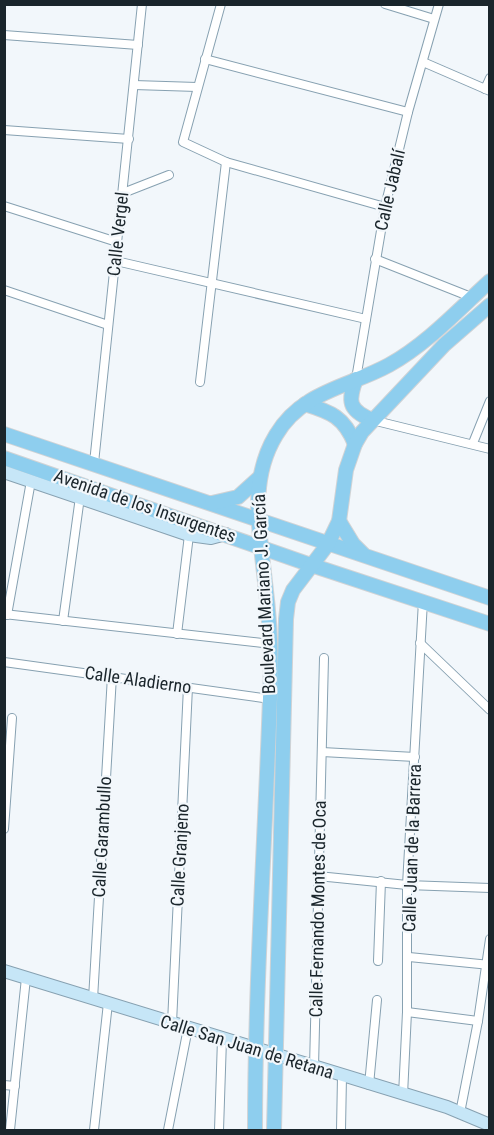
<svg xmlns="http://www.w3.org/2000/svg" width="494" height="1135" viewBox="0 0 494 1135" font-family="'Roboto Condensed',sans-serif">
	<rect width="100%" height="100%" fill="#f2f7fb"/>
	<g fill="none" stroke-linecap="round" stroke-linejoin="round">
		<defs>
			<g id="street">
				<path d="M 221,4 L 183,142 L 226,162 L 385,207"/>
				<path d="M 385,4 L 434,19"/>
				<path d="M 4,35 L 138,45"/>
				<path d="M 205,59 L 408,112"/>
				<path d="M 423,62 L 490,91"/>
				<path d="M 134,85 L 197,87"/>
				<path d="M 485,89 L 490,78"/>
				<path d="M 4,130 L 129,139"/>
				<path d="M 123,193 L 169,175"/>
				<path d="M 4,206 L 117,242"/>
				<path d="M 375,259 L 471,297"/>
				<path d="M 116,261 L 366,319"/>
				<path d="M 4,290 L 108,325"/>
				<path d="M 356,379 L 385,207 L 408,112 L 439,4"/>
				<path d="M 200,382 L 226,162"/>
				<path d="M 372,420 L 490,449"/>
				<path d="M 473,443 L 490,401"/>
				<path d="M 94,463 L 142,4"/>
				<path d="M 4,614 L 271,644"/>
				<path d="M 7,615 L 31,481"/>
				<path d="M 63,621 L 80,497"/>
				<path d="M 177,634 L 189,535"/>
				<path d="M 420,643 L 490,710"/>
				<path d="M 4,662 L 270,699"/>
				<path d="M 322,752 L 415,757"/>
				<path d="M 4,829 L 12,718"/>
				<path d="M 318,876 L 407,885 L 490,888"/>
				<path d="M 409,957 L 490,965"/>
				<path d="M 378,961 L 381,881"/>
				<path d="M 93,999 L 112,676"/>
				<path d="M 407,1012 L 478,1021"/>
				<path d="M 172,1023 L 188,687"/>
				<path d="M 314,1067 L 324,658"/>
				<path d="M 4,1085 L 15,1086"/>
				<path d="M 369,1085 L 377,1000"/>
				<path d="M 403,1095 L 407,1012 L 407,885 L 423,601"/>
				<path d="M 460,1113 L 478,1021 L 490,939"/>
				<path d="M 10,1130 L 26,978"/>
				<path d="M 94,1130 L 108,1003"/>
				<path d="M 168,1130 L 188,1028"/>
				<path d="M 219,1130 L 222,1039"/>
				<path d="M 341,1130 L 342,1076"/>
			</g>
			<g id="secondary">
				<path d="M 4,472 L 189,535 L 211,538 L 226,534"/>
				<path d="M 4,971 L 447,1107 L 490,1125"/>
			</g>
			<g id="primary">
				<path d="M 356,379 C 348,401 348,410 372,420"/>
				<path d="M 305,404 C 331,412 344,417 355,444"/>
				<path d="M 4,434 L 490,598"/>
				<path d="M 4,458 L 311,565 L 490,624"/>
				<path d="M 212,503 L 238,497 L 259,478"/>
				<path d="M 339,521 L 353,544 L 363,554"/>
				<path d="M 255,1130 C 255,986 265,842 270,698 C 272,659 270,621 265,582 C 260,532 248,481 276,435 C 302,391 349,387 389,365 C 427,344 458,310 490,281"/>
				<path d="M 274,1130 L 286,619 L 288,602 L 293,590 L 328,544 L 339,521 L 346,470 L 355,444 L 362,432 L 444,345 L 490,305"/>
			</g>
		</defs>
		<!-- street casing -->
		<use href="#street" stroke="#87a1b1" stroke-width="10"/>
		<!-- secondary casing -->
		<use href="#secondary" stroke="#87a1b1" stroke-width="14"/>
		<!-- primary casing -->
		<use href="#primary" stroke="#d1d3d5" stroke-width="16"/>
		<!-- street -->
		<use href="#street" stroke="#fff" stroke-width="8"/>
		<!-- secondary -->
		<use href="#secondary" stroke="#c6e6f7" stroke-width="12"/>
		<!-- primary -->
		<use href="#primary" stroke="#8eceee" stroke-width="14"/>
	</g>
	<g text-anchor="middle" stroke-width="4.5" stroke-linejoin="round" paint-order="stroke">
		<!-- street labels -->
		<g font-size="18" fill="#1a252b" stroke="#f2f7fb">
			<text transform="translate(390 190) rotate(-77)" y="6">Calle Jabalí</text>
			<text transform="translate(118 234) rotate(-84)" y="6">Calle Vergel</text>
			<text transform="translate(145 506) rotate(19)" y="6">Avenida de los Insurgentes</text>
			<text transform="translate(264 594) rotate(-93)" y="6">Boulevard Mariano J. García</text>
			<text transform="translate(138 680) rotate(8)" y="6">Calle Aladierno</text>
			<text transform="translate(102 837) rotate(-87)" y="6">Calle Garambullo</text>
			<text transform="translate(412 848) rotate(-88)" y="6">Calle Juan de la Barrera</text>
			<text transform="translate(180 855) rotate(-87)" y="6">Calle Granjeno</text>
			<text transform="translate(318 909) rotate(-89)" y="6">Calle Fernando Montes de Oca</text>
			<text transform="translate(247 1047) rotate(17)" y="6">Calle San Juan de Retana</text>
		</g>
	</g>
	<!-- border -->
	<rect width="494" height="1135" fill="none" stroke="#1a252b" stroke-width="12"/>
</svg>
